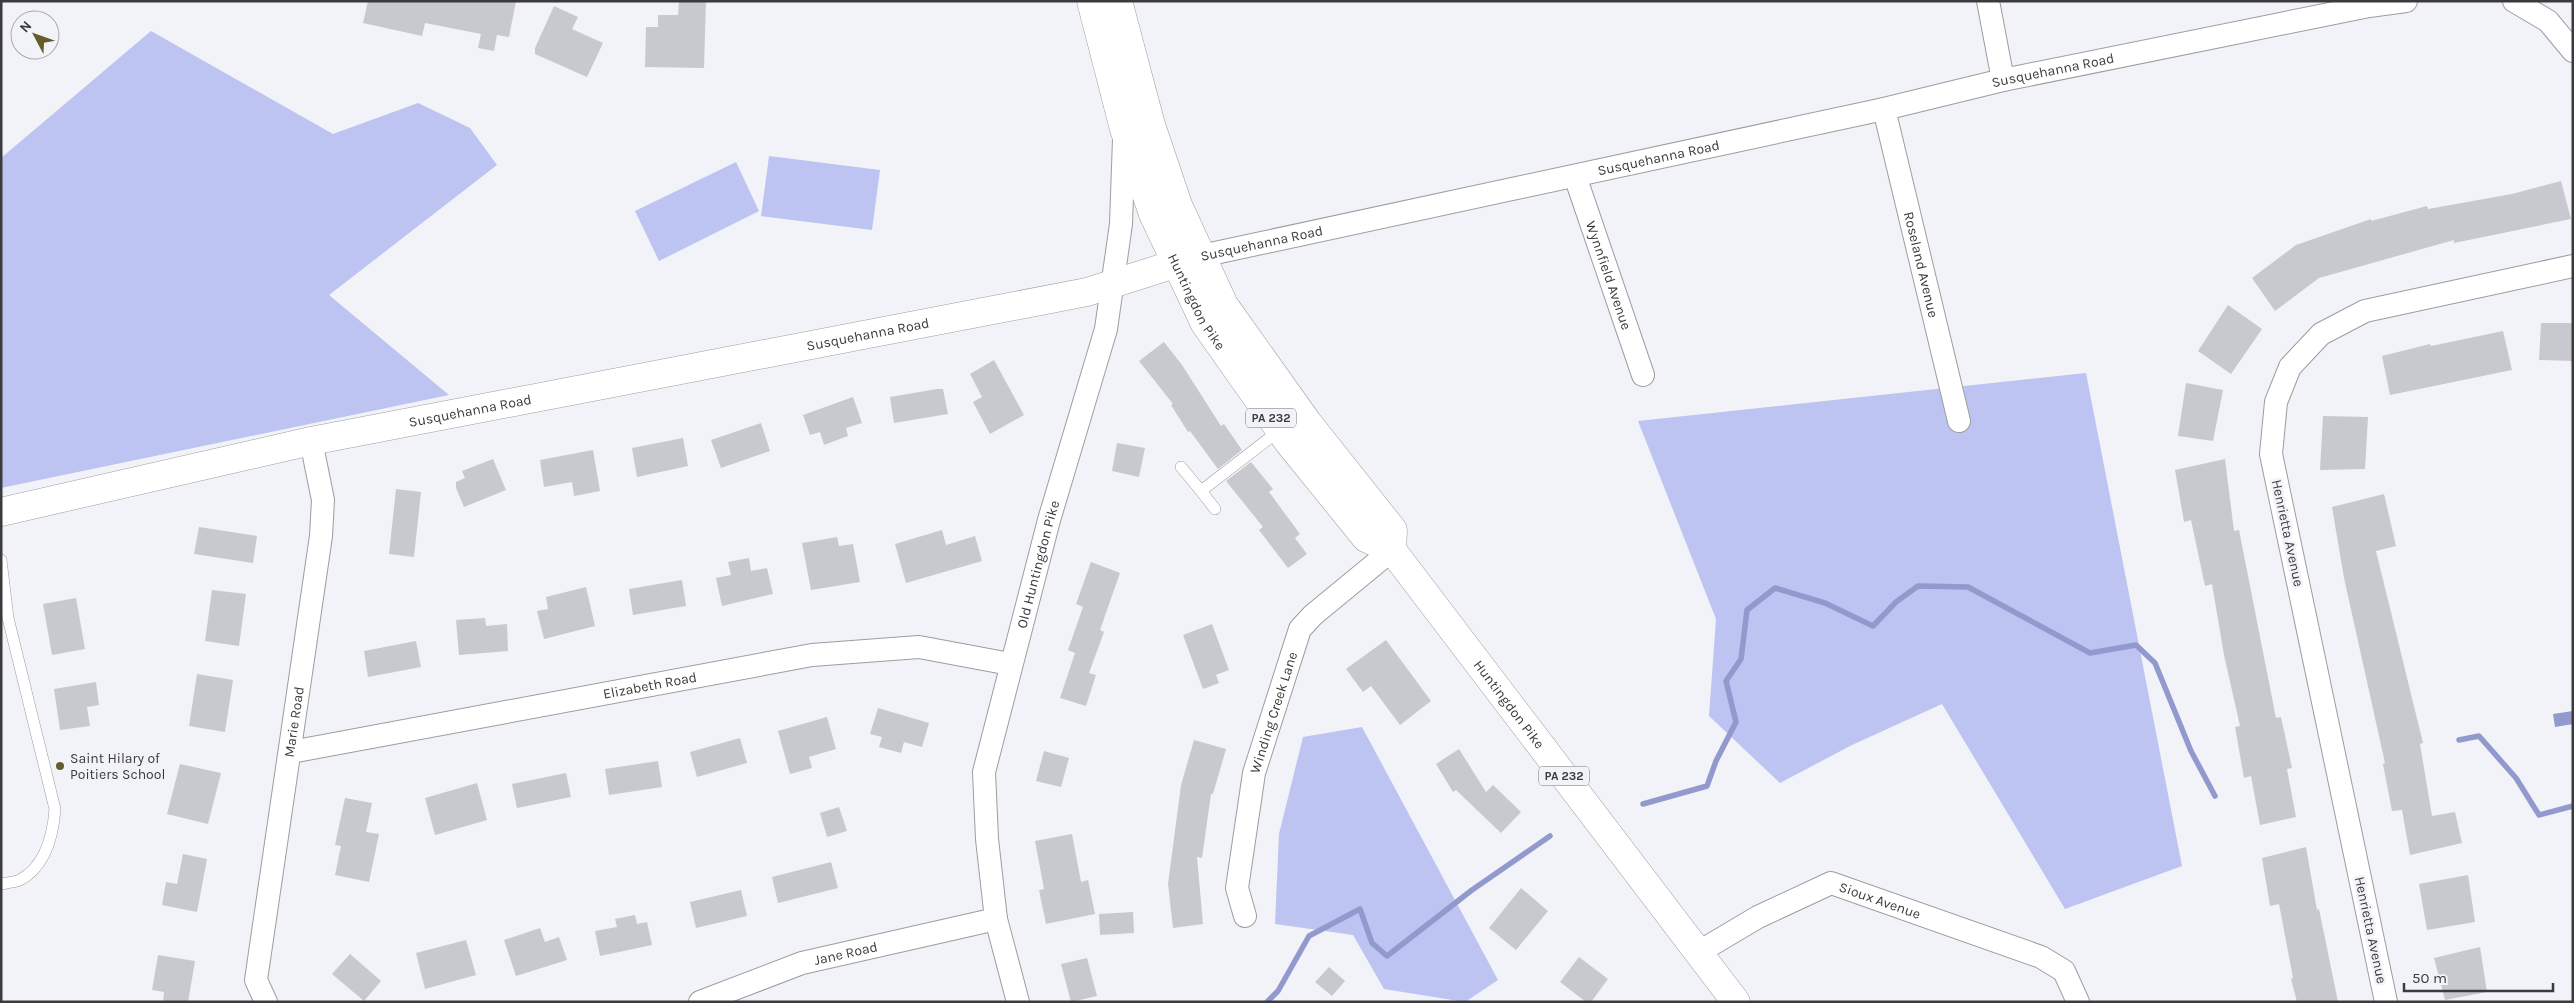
<svg xmlns="http://www.w3.org/2000/svg" width="2574" height="1003" viewBox="0 0 2574 1003" font-family="Karla,sans-serif">
	<rect width="100%" height="100%" fill="#f2f3f8"/>
	<!-- green -->
	<g fill="#bdc4f1">
		<path d="M 151,31 L 333,134 L 418,103 L 470,128 L 497,165 L 329,295 L 449,395 L 1,488 L 1,158 Z"/>
		<path d="M 769,156 L 880,170 L 872,230 L 761,216 Z"/>
		<path d="M 736,162 L 759,211 L 659,261 L 635,211 Z"/>
		<path d="M 2086,373 L 2182,866 L 2065,909 L 1942,704 L 1852,745 L 1780,783 L 1709,716 L 1716,619 L 1638,421 Z"/>
		<path d="M 1362,727 L 1498,980 L 1465,1002 L 1384,989 L 1353,935 L 1275,924 L 1279,834 L 1303,737 Z"/>
	</g>
	<!-- water -->
	<path fill="#9199cd" d="M 2573,711 L 2573,724 L 2555,727 L 2553,714 Z"/>
	<g fill="none" stroke-linecap="round" stroke-linejoin="round">
		<!-- stream -->
		<g stroke="#9199cd" stroke-width="5.5">
			<path d="M 2459,740 L 2479,736 L 2516,778 L 2539,815 L 2573,806"/>
			<path d="M 1643,804 L 1707,786 L 1716,761 L 1736,722 L 1726,681 L 1741,659 L 1747,610 L 1775,588 L 1825,603 L 1873,626 L 1896,602 L 1918,586 L 1968,587 L 2090,653 L 2136,645 L 2155,663 L 2191,751 L 2215,796"/>
			<path d="M 1267,1002 L 1278,991 L 1309,936 L 1360,909 L 1372,943 L 1387,956 L 1472,890 L 1550,836"/>
		</g>
	</g>
	<!-- building -->
	<g fill="#c8c9cf">
		<path d="M 368,1 L 516,1 L 509,37 L 497,35 L 494,51 L 478,48 L 481,34 L 425,23 L 422,36 L 363,23 Z"/>
		<path d="M 679,1 L 706,1 L 704,68 L 645,67 L 646,27 L 658,27 L 658,15 L 678,15 Z"/>
		<path d="M 554,6 L 578,17 L 572,29 L 603,43 L 587,77 L 535,54 L 535,48 Z"/>
		<path d="M 2561,181 L 2571,219 L 2454,243 L 2454,240 L 2319,278 L 2275,311 L 2252,278 L 2296,245 L 2371,219 L 2371,221 L 2427,206 L 2428,209 L 2512,194 Z"/>
		<path d="M 2228,305 L 2262,329 L 2231,374 L 2198,351 Z"/>
		<path d="M 2541,323 L 2573,323 L 2573,361 L 2539,360 Z"/>
		<path d="M 2503,331 L 2512,370 L 2390,395 L 2382,356 L 2430,344 L 2431,346 Z"/>
		<path d="M 1164,342 L 1182,365 L 1221,426 L 1224,424 L 1242,450 L 1218,469 L 1190,431 L 1188,432 L 1171,405 L 1173,404 L 1139,361 Z"/>
		<path d="M 994,360 L 1024,415 L 990,434 L 973,402 L 982,397 L 970,374 Z"/>
		<path d="M 2186,383 L 2223,390 L 2213,441 L 2178,436 Z"/>
		<path d="M 937,389 L 943,389 L 948,414 L 894,423 L 890,397 Z"/>
		<path d="M 853,397 L 862,423 L 846,428 L 848,436 L 824,445 L 820,432 L 810,435 L 803,415 Z"/>
		<path d="M 2323,416 L 2368,417 L 2365,469 L 2320,470 Z"/>
		<path d="M 761,423 L 770,451 L 721,468 L 711,440 Z"/>
		<path d="M 683,438 L 688,466 L 637,477 L 632,448 Z"/>
		<path d="M 1117,443 L 1145,448 L 1139,477 L 1112,471 Z"/>
		<path d="M 593,450 L 600,491 L 574,496 L 572,482 L 544,487 L 540,460 Z"/>
		<path d="M 493,459 L 506,490 L 464,507 L 456,488 L 456,482 L 465,478 L 462,471 Z"/>
		<path d="M 2225,459 L 2234,531 L 2239,530 L 2276,718 L 2281,717 L 2292,768 L 2287,769 L 2296,817 L 2260,825 L 2251,776 L 2244,778 L 2235,727 L 2240,726 L 2224,655 L 2212,584 L 2205,586 L 2191,520 L 2184,522 L 2175,470 Z"/>
		<path d="M 1251,462 L 1273,489 L 1269,492 L 1300,534 L 1295,538 L 1307,554 L 1288,568 L 1259,530 L 1263,527 L 1226,481 Z"/>
		<path d="M 396,489 L 421,492 L 414,557 L 389,554 Z"/>
		<path d="M 2384,494 L 2396,546 L 2376,551 L 2423,743 L 2420,744 L 2432,816 L 2455,812 L 2462,843 L 2410,855 L 2402,810 L 2392,811 L 2383,764 L 2385,763 L 2344,578 L 2332,507 Z"/>
		<path d="M 199,527 L 257,536 L 253,563 L 194,554 Z"/>
		<path d="M 942,530 L 946,545 L 975,536 L 982,561 L 906,583 L 895,544 Z"/>
		<path d="M 837,537 L 839,546 L 853,544 L 860,582 L 811,590 L 802,543 Z"/>
		<path d="M 749,558 L 751,571 L 767,568 L 773,594 L 722,606 L 716,578 L 731,575 L 728,562 Z"/>
		<path d="M 1091,562 L 1120,573 L 1100,630 L 1104,632 L 1089,673 L 1096,675 L 1086,706 L 1060,698 L 1075,653 L 1068,650 L 1083,607 L 1076,604 Z"/>
		<path d="M 682,580 L 686,606 L 633,615 L 629,589 Z"/>
		<path d="M 586,587 L 595,626 L 544,639 L 537,611 L 548,609 L 546,597 Z"/>
		<path d="M 212,590 L 246,594 L 239,646 L 205,641 Z"/>
		<path d="M 76,598 L 85,649 L 52,655 L 43,604 Z"/>
		<path d="M 485,618 L 486,626 L 507,624 L 508,651 L 459,655 L 456,620 Z"/>
		<path d="M 1212,624 L 1229,670 L 1216,675 L 1219,683 L 1203,689 L 1183,635 Z"/>
		<path d="M 1386,640 L 1431,701 L 1400,725 L 1371,686 L 1363,692 L 1346,669 Z"/>
		<path d="M 416,641 L 421,667 L 368,677 L 364,651 Z"/>
		<path d="M 197,674 L 233,680 L 225,732 L 189,726 Z"/>
		<path d="M 96,682 L 99,705 L 87,707 L 90,726 L 60,730 L 54,689 Z"/>
		<path d="M 878,708 L 929,723 L 922,747 L 904,742 L 901,753 L 879,747 L 882,737 L 870,734 Z"/>
		<path d="M 827,717 L 836,749 L 809,757 L 812,768 L 790,774 L 778,731 Z"/>
		<path d="M 740,738 L 747,763 L 697,777 L 690,752 Z"/>
		<path d="M 1194,740 L 1226,749 L 1213,794 L 1211,794 L 1202,858 L 1197,857 L 1203,924 L 1173,928 L 1168,884 L 1181,785 Z"/>
		<path d="M 1459,749 L 1486,792 L 1493,785 L 1521,812 L 1501,833 L 1456,790 L 1453,792 L 1436,764 Z"/>
		<path d="M 1044,751 L 1069,758 L 1061,787 L 1036,781 Z"/>
		<path d="M 658,761 L 662,787 L 609,795 L 605,769 Z"/>
		<path d="M 180,764 L 221,773 L 208,824 L 167,814 Z"/>
		<path d="M 566,773 L 571,797 L 517,808 L 512,784 Z"/>
		<path d="M 477,783 L 487,820 L 435,835 L 425,798 Z"/>
		<path d="M 345,798 L 372,803 L 366,832 L 379,834 L 369,882 L 335,875 L 341,846 L 335,845 Z"/>
		<path d="M 839,807 L 847,831 L 827,837 L 820,813 Z"/>
		<path d="M 1072,834 L 1081,882 L 1088,880 L 1095,914 L 1046,924 L 1039,890 L 1044,889 L 1035,841 Z"/>
		<path d="M 2306,847 L 2317,910 L 2319,909 L 2338,1002 L 2297,1002 L 2291,979 L 2293,978 L 2279,904 L 2270,906 L 2262,858 Z"/>
		<path d="M 183,854 L 207,859 L 197,912 L 162,905 L 166,882 L 177,884 Z"/>
		<path d="M 831,862 L 838,888 L 778,903 L 772,877 Z"/>
		<path d="M 2468,875 L 2475,922 L 2427,930 L 2419,884 Z"/>
		<path d="M 1521,888 L 1548,911 L 1516,950 L 1489,928 Z"/>
		<path d="M 741,890 L 747,916 L 696,928 L 690,902 Z"/>
		<path d="M 1133,912 L 1134,933 L 1100,935 L 1099,914 Z"/>
		<path d="M 635,915 L 637,924 L 647,922 L 652,945 L 600,956 L 595,931 L 617,927 L 615,919 Z"/>
		<path d="M 540,928 L 545,942 L 559,937 L 567,960 L 516,976 L 504,940 Z"/>
		<path d="M 466,940 L 476,975 L 425,989 L 416,953 Z"/>
		<path d="M 2480,947 L 2487,992 L 2445,1000 L 2434,958 Z"/>
		<path d="M 350,954 L 381,981 L 364,1001 L 332,974 Z"/>
		<path d="M 158,955 L 195,961 L 188,1002 L 163,1002 L 164,992 L 152,990 Z"/>
		<path d="M 1579,957 L 1608,979 L 1591,1002 L 1586,1002 L 1560,982 Z"/>
		<path d="M 1087,958 L 1097,996 L 1071,1002 L 1061,964 Z"/>
		<path d="M 1329,967 L 1345,981 L 1332,996 L 1315,982 Z"/>
	</g>
	<g fill="none" stroke-linecap="round" stroke-linejoin="round">
		<defs>
			<g id="lane">
				<path d="M 1181,467 L 1201,491"/>
				<path d="M 1215,509 L 1201,491 L 1280,430"/>
				<path d="M 1,560 L 8,618 L 55,809 C 53,836 46,866 20,880 C 15,882 7,883 1,884"/>
			</g>
			<g id="street">
				<path d="M 1988,1 L 2003,80"/>
				<path d="M 2514,1 L 2548,21 L 2573,51"/>
				<path id="s1" d="M 1884,109 L 1959,421"/>
				<path id="s2" d="M 1575,176 L 1643,375"/>
				<path id="s3" d="M 1201,256 L 1884,109 L 2003,80 L 2369,6 L 2406,1"/>
				<path id="s4" d="M 291,752 L 812,655 L 919,647 L 1010,664"/>
				<path id="s5" d="M 1245,916 L 1237,888 L 1254,773 L 1300,629 L 1313,615 L 1392,550"/>
				<path id="s6" d="M 1699,952 L 1758,917 L 1831,883 L 2041,957 L 2064,971 L 2078,1002"/>
				<path id="s7" d="M 266,1002 L 256,980 L 321,536 L 323,500 L 311,441"/>
				<path id="s8" d="M 700,1002 L 802,963 L 996,919"/>
				<path id="s9" d="M 1018,1002 L 996,919 L 987,839 L 984,772 L 1049,520 L 1106,329 L 1121,224 L 1124,139"/>
				<path d="M 2386,1002 L 2271,454 L 2276,402 L 2290,367 L 2321,334 L 2365,311 L 2573,266"/>
			</g>
			<g id="secondary">
				<path id="s10" d="M 1,512 L 311,441 L 1087,292 L 1200,256"/>
			</g>
			<g id="primary">
				<path id="s11" d="M 1091,1 L 1124,129 L 1153,214 L 1205,324 L 1289,443 L 1366,538 L 1392,550 L 1736,1002"/>
				<path d="M 1118,1 L 1151,125 L 1178,205 L 1224,305 L 1308,423 L 1393,530 L 1392,550"/>
			</g>
		</defs>
		<!-- lane casing -->
		<use href="#lane" stroke="#9c9da2" stroke-width="12"/>
		<!-- street casing -->
		<use href="#street" stroke="#9c9da2" stroke-width="24"/>
		<!-- secondary casing -->
		<use href="#secondary" stroke="#9c9da2" stroke-width="29"/>
		<!-- primary casing -->
		<use href="#primary" stroke="#9c9da2" stroke-width="29"/>
		<!-- lane -->
		<use href="#lane" stroke="#fff" stroke-width="11"/>
		<!-- street -->
		<use href="#street" stroke="#fff" stroke-width="22"/>
		<!-- secondary -->
		<use href="#secondary" stroke="#fff" stroke-width="28"/>
		<!-- primary -->
		<use href="#primary" stroke="#fff" stroke-width="28"/>
	</g>
	<!-- markers -->
	<circle fill="#675c29" stroke="#f2f3f8" stroke-width="2" cx="60" cy="766" r="5"/>
	<g text-anchor="middle" stroke-width="5" stroke-linejoin="round" paint-order="stroke">
		<!-- shield labels -->
		<g fill="#f2f3f8" stroke="#727275" stroke-width="1">
			<rect x="1246" y="408.5" width="50" height="19" rx="4"/>
			<rect x="1539" y="766.5" width="50" height="19" rx="4"/>
		</g>
		<g font-size="12" font-weight="bold" fill="#3b3b3d">
			<text x="1271" y="422">PA 232</text>
			<text x="1564" y="780">PA 232</text>
		</g>
		<!-- street labels -->
		<g font-size="14" fill="#3b3b3d" stroke="#f2f3f8">
			<text dy="5" stroke="none"><textPath href="#s3" startOffset="872">Susquehanna Road</textPath></text>
			<text dy="5" stroke="none"><textPath href="#s3" startOffset="468">Susquehanna Road</textPath></text>
			<text dy="5" stroke="none"><textPath href="#s3" startOffset="62">Susquehanna Road</textPath></text>
			<text dy="5" stroke="none"><textPath href="#s1" startOffset="160">Roseland Avenue</textPath></text>
			<text dy="5" stroke="none"><textPath href="#s2" startOffset="105">Wynnfield Avenue</textPath></text>
			<text dy="5" stroke="none"><textPath href="#s11" startOffset="320">Huntingdon Pike</textPath></text>
			<text dy="5" stroke="none"><textPath href="#s10" startOffset="885">Susquehanna Road</textPath></text>
			<text dy="5" stroke="none"><textPath href="#s10" startOffset="480">Susquehanna Road</textPath></text>
			<text transform="translate(2288 533) rotate(78)" y="5">Henrietta Avenue</text>
			<text dy="5" stroke="none"><textPath href="#s9" startOffset="448">Old Huntingdon Pike</textPath></text>
			<text dy="5" stroke="none"><textPath href="#s4" startOffset="365">Elizabeth Road</textPath></text>
			<text dy="5" stroke="none"><textPath href="#s11" startOffset="834">Huntingdon Pike</textPath></text>
			<text dy="5" stroke="none"><textPath href="#s5" startOffset="209">Winding Creek Lane</textPath></text>
			<text dy="5" stroke="none"><textPath href="#s7" startOffset="285">Marie Road</textPath></text>
			<text dy="5" stroke="none"><textPath href="#s6" startOffset="201">Sioux Avenue</textPath></text>
			<text transform="translate(2371 930) rotate(78)" y="5">Henrietta Avenue</text>
			<text dy="5" stroke="none"><textPath href="#s8" startOffset="154">Jane Road</textPath></text>
		</g>
		<!-- poi labels -->
		<g font-size="14" fill="#3b3b3d" stroke="#f2f3f8" text-anchor="start">
			<text x="70" y="763">Saint Hilary of<tspan x="70" dy="16">Poitiers School</tspan></text>
		</g>
	</g>
	<!-- border -->
	<rect width="2574" height="1003" fill="none" stroke="#3b3b3d" stroke-width="5"/>
	<!-- north arrow -->
	<g transform="translate(35 35) rotate(311)"><circle r="24" fill="#f2f3f8" stroke="#a9a9ad"/>
	<path d="M0-4L9 19L0 12L-9 19Z" fill="#675c29"/>
	<text y="-8" font-size="14" font-weight="bold" text-anchor="middle" fill="#3b3b3d">N</text>
	</g>
	<!-- scale -->
	<path d="M2404 983v8h149v-8" fill="none" stroke="#3b3b3d" stroke-width="2.5"/>
	<text x="2412" y="983" font-size="15" fill="#3b3b3d" stroke="#f2f3f8" stroke-width="4" paint-order="stroke">50 m</text>
</svg>
